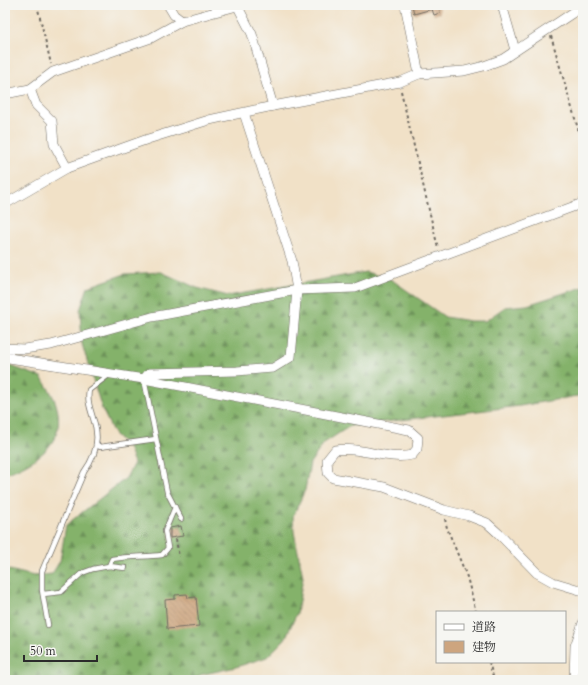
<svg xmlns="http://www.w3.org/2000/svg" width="588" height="685" viewBox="0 0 588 685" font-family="Cardo,'Noto Serif JP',serif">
	<defs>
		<pattern id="forest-firs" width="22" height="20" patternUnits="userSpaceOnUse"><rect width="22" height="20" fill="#84b26b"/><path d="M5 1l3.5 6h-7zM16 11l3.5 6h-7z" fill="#6c9158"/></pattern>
		<pattern id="building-back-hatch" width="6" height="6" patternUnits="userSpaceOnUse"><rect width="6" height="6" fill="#cda57f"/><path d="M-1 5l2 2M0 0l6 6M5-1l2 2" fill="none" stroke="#a78768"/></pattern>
	</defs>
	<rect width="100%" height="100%" fill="#f6f6f2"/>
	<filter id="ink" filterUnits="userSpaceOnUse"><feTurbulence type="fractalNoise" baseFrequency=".025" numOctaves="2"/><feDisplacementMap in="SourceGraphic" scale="8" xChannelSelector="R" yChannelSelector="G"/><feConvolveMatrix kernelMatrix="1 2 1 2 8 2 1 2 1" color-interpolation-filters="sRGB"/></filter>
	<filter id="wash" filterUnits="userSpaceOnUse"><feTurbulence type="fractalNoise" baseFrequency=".012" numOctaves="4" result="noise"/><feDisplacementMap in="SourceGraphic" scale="16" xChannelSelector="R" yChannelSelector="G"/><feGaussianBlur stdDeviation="0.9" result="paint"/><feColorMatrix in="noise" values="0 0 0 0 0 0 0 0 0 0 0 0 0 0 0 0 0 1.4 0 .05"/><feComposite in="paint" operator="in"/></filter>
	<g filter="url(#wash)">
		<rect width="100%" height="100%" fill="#f1e1c7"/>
		<!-- forest -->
		<g fill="url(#forest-firs)" stroke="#586e4b">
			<path d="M 161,272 L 197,288 L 228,296 L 366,272 L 392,280 L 445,317 L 470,321 L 485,321 L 505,307 L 527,305 L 583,287 L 583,395 L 520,406 L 350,426 L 324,443 L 310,463 L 305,490 L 293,516 L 294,532 L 303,577 L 297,613 L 285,639 L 267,657 L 236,667 L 200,675 L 193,680 L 5,680 L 5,569 L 34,576 L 52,574 L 60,561 L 66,525 L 126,478 L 134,463 L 128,447 L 114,434 L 102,409 L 82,344 L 80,310 L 88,287 L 125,274 Z"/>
			<path d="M 5,364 L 41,377 C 46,385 53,394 56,404 C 68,443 36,462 5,474 Z"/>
		</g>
		<g id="blocks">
			<!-- building -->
			<g fill="url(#building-back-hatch)">
				<path d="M 412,5 L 439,5 L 440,13 L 434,15 L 432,9 L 414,14 Z"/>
				<path d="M 181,526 L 183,536 L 170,538 L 170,528 Z"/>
				<path d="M 187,594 L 188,598 L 196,597 L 199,626 L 167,629 L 165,600 L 175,599 L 175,595 Z"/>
			</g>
		</g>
	</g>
	<g filter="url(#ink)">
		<use href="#blocks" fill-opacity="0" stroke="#706b62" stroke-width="1"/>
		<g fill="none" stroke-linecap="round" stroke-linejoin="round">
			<defs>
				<g id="service">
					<path d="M 144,379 L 167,492 L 181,519"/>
					<path d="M 96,444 L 100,447 L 156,439"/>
					<path d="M 109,566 L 112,559 C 129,556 145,557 162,555 L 168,548 L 165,531 L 175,507"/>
					<path d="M 43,594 L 61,592 L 82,573 L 93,569 L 109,566 L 125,568"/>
					<path d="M 48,625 L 42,590 L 42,571 L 84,472 C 96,456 100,437 93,418 C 90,408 87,400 89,390 L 110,374"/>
				</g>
				<g id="minor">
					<path d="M 168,5 L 174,15 L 182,21"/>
					<path d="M 237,5 L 252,34 L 273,106"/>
					<path d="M 405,5 L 419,74"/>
					<path d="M 502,5 L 515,50"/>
					<path d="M 30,89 L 36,105 L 52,121 L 54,144 L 67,168"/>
					<path d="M 5,94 L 30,89 L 53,72 L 151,38 L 182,21 L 237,6"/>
					<path d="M 5,204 L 67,168 L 148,139 L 209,120 L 273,106 L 400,82 L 419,74 L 464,71 L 484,66 L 503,59 L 583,6"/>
					<path d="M 5,348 L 24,349 L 51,345 L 152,317 L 297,290 L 355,288 L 583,203"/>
					<path d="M 5,355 L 9,358 L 144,379 L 409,430 L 418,438 L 417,449 L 412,455 C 387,461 361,446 335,450 L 327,460 L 328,473 L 333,478 L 384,487 L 444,510 L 469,516 L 487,523 L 498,533 L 537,573 L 553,582 L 583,591"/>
					<path d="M 144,379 L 149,373 L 237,371 L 273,368 L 291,357 L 297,290 L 292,261 L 244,113"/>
					<path d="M 574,680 L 575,646 L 583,623"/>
				</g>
			</defs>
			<!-- service casing -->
			<use href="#service" stroke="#706b62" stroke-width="6"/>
			<!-- minor casing -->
			<use href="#minor" stroke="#706b62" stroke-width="10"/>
			<!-- path -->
			<g stroke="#706b62" stroke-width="2" stroke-dasharray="3 3" stroke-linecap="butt">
				<path d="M 37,5 L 51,64"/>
				<path d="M 551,36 L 583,146"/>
				<path d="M 401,91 L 438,248"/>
				<path d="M 445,519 L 447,528 L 467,577 L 476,612"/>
				<path d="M 176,539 L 179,557"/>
				<path d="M 489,662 L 494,680"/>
			</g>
			<!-- service -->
			<use href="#service" stroke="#fff" stroke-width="4.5"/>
			<!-- minor -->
			<use href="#minor" stroke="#fff" stroke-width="9"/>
		</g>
	</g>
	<!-- margin -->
	<rect width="588" height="685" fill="none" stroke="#f6f6f2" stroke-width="20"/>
	<!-- legend -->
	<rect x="436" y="611" width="130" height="52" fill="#f6f6f2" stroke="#a5a5a2"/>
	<rect x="444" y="624" width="20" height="6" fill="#ffffff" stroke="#a5a5a2"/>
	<text x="472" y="631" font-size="12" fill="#2b2b2b">道路</text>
	<rect x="444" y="641" width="20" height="12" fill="#cda57f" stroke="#a5a5a2"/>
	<text x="472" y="651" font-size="12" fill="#2b2b2b">建物</text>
	<!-- scale -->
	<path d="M24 655v6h73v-6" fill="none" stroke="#2b2b2b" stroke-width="2"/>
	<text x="30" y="655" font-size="12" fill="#2b2b2b" stroke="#f6f6f2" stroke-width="3" paint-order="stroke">50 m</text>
</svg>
